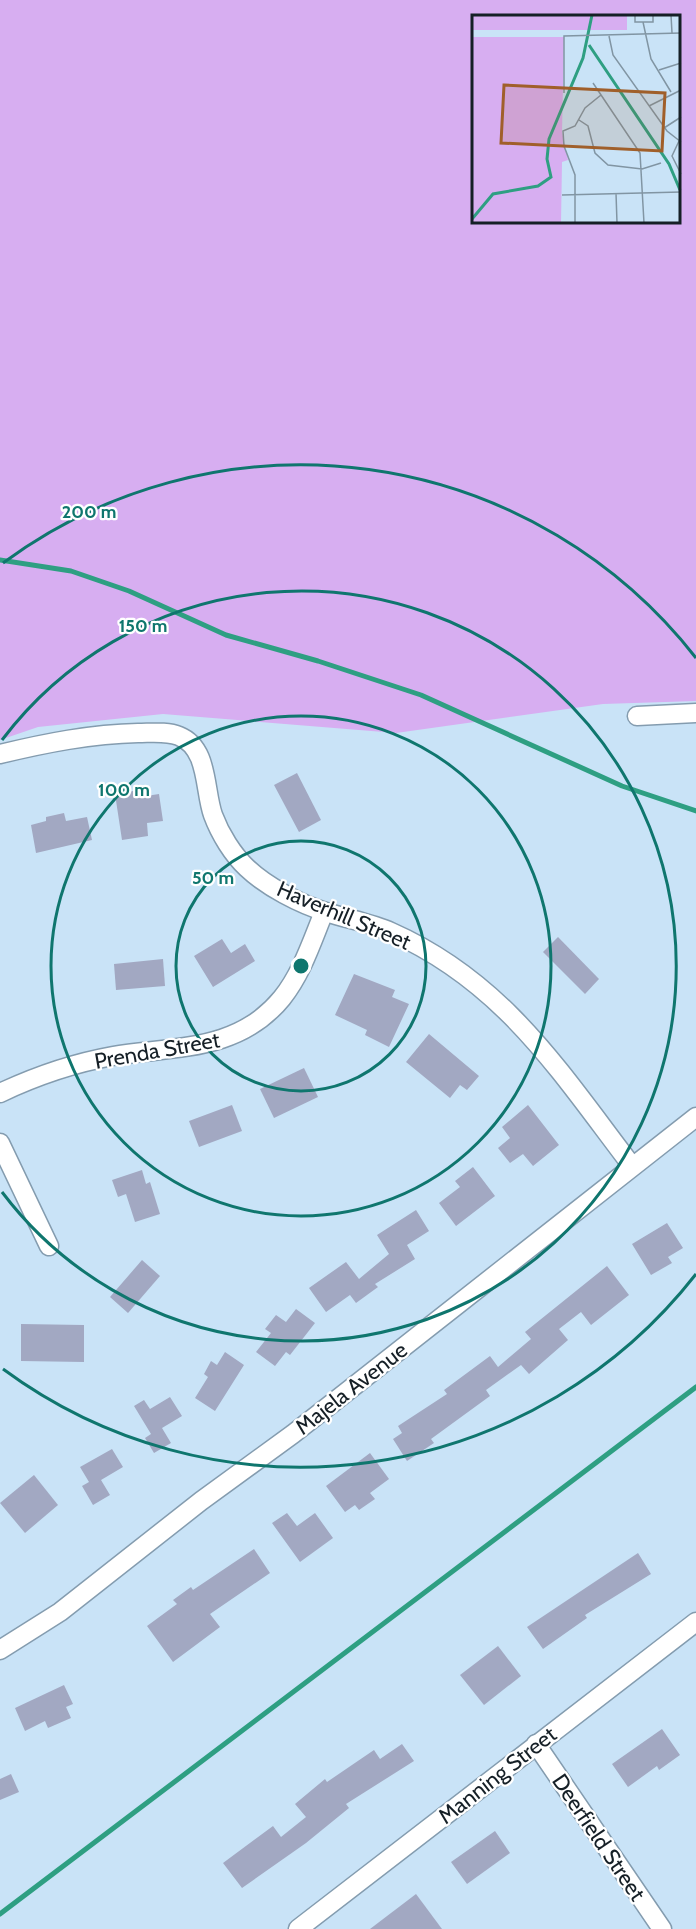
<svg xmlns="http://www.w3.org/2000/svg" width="696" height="1929" viewBox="0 0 696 1929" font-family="Cabin,sans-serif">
	<rect width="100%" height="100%" fill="#c9e3f7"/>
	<!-- green -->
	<path fill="#d7aef1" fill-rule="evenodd" d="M 0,0 L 696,0 L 696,701 L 603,704 L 396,733 L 163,714 L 38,727 L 0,740 ZM 474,16 L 680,16 L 680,222 L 474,222 Z"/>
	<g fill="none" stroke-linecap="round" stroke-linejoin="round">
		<!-- stream -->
		<g stroke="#2e9f82" stroke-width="5">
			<path d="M 0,560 L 71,571 L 129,591 L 226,635 L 318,661 L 421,695 L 622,786 L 696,811"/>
			<path d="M 0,1914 L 696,1387"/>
		</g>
	</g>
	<!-- building -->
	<g fill="#a2a8c2">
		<path d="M 297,773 L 321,820 L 299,832 L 274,785 Z"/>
		<path d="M 139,790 L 140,797 L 159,794 L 163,821 L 147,823 L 148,836 L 122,840 L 115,794 Z"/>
		<path d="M 64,813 L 66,821 L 87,817 L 92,840 L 36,853 L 31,825 L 46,821 L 46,817 Z"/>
		<path d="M 558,937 L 599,979 L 585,994 L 543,952 Z"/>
		<path d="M 222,939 L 231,953 L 245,944 L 255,961 L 213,987 L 194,956 Z"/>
		<path d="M 163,959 L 165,986 L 116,990 L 114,964 Z"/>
		<path d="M 354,974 L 395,990 L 392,997 L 409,1004 L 389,1047 L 365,1035 L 367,1030 L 335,1015 Z"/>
		<path d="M 429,1034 L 479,1076 L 467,1090 L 460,1085 L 450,1098 L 406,1062 Z"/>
		<path d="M 304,1068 L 318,1097 L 274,1118 L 260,1089 Z"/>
		<path d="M 232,1105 L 242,1131 L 199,1147 L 189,1121 Z"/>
		<path d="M 528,1105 L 559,1145 L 533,1166 L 523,1154 L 510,1163 L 498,1148 L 510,1138 L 502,1127 Z"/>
		<path d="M 473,1167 L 495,1196 L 456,1226 L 439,1203 L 460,1187 L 455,1181 Z"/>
		<path d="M 142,1170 L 146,1184 L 150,1182 L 160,1214 L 135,1222 L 126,1194 L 118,1197 L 112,1180 Z"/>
		<path d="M 416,1210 L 429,1231 L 407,1245 L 415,1259 L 375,1284 L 378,1287 L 356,1303 L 350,1295 L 326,1312 L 309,1288 L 346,1262 L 359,1279 L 389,1254 L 377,1235 Z"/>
		<path d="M 667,1223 L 683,1248 L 668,1257 L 672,1263 L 651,1275 L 632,1244 Z"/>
		<path d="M 142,1260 L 160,1276 L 128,1313 L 110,1297 Z"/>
		<path d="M 607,1266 L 629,1295 L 591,1325 L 581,1312 L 559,1329 L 568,1340 L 529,1374 L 521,1365 L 486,1390 L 490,1396 L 431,1439 L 434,1443 L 407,1461 L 393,1439 L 402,1433 L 398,1426 L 447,1394 L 444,1390 L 490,1356 L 498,1367 L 531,1339 L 525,1332 Z"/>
		<path d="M 296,1309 L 315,1323 L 290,1355 L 286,1352 L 275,1366 L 256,1352 L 271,1333 L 265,1329 L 276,1315 L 286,1322 Z"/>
		<path d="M 21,1324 L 84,1325 L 84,1362 L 21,1361 Z"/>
		<path d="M 225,1352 L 244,1365 L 215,1411 L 195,1398 L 208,1377 L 204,1374 L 211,1361 L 217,1365 Z"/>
		<path d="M 170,1397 L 182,1416 L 162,1428 L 171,1443 L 154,1453 L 145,1438 L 151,1434 L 134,1406 L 144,1400 L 150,1409 Z"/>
		<path d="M 112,1449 L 123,1467 L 101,1480 L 110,1495 L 93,1505 L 82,1486 L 89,1482 L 80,1467 Z"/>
		<path d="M 370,1453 L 389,1479 L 370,1493 L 375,1499 L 359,1510 L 355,1505 L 345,1512 L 326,1486 Z"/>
		<path d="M 34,1475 L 58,1505 L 25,1533 L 0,1503 Z"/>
		<path d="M 287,1513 L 297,1526 L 315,1513 L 333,1538 L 300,1562 L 272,1523 Z"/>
		<path d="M 254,1549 L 270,1573 L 210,1614 L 220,1627 L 173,1662 L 147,1626 L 177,1604 L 173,1600 L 191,1587 L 193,1590 Z"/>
		<path d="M 638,1553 L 651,1574 L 585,1615 L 587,1618 L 543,1649 L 527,1627 Z"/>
		<path d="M 498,1646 L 521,1676 L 484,1705 L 460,1675 Z"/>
		<path d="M 64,1685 L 73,1704 L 66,1707 L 71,1718 L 48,1728 L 45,1721 L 25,1731 L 15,1708 Z"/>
		<path d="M 662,1729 L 680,1755 L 659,1770 L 657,1766 L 628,1787 L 612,1764 Z"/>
		<path d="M 402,1744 L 414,1761 L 346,1804 L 349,1808 L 306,1843 L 242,1888 L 223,1863 L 273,1826 L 281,1837 L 306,1817 L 295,1804 L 325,1779 L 327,1782 L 374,1750 L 380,1759 Z"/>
		<path d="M 11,1774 L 19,1792 L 0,1800 L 0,1779 Z"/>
		<path d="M 495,1831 L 510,1853 L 467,1884 L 451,1862 Z"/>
		<path d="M 416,1894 L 442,1929 L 370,1929 Z"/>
	</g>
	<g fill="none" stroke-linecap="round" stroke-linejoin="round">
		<defs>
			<g id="street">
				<path d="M 637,716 L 696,713"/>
				<path d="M 0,754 C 46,743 91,734 138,733 C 151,733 167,731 179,736 C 209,748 204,790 213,815 C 220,834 233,855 247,868 C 267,887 300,904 326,912 C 347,919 371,923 391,932 C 504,982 560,1072 632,1166"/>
				<path d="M 0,1093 C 36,1076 74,1063 113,1056 C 175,1046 238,1052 282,998 C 302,973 312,941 324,912"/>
				<path d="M 0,1143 L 49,1246"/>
				<path d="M 0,1650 L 60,1612 L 201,1501 L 293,1434 L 696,1117"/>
				<path d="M 536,1744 L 662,1929"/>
				<path d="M 298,1929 L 696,1622"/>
			</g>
		</defs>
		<!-- street casing -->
		<use href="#street" stroke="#849caf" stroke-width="21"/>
		<!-- street -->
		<use href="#street" stroke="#fff" stroke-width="18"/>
	</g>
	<!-- distance rings -->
	<g fill="none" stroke="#0f766e" stroke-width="3">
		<circle cx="301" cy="966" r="125"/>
		<circle cx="301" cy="966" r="250"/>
		<path d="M2 740A375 375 0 1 1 2 1192"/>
		<path d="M696 1274A501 501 0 0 1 3 1369M3 563A501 501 0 0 1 696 658"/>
	</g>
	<g text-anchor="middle" stroke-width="4.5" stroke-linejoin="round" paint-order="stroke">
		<!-- street labels -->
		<g font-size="22" fill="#151f26" stroke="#fff">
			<text transform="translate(344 915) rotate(23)" y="8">Haverhill Street</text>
			<text transform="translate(157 1050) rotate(-10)" y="8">Prenda Street</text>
			<text transform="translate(351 1388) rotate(-38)" y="8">Majela Avenue</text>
			<text transform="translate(497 1775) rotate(-38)" y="8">Manning Street</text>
			<text transform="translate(599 1837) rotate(56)" y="8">Deerfield Street</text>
		</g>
	</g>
	<!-- overview -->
	<g transform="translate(472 15)">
		<rect width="208" height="208" fill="#c9e3f7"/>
		<path d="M 0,0 L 155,0 L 155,15 L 0,15 ZM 0,22 L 92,22 L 90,117 L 96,145 L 90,147 L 89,208 L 0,208 Z" fill="#d7aef1"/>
		<path fill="none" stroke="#2e9f82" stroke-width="3" d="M 117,30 L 197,149 L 208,175M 0,204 L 21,179 L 66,171 L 79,162 L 75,144 L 77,124 L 111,43 L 120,0"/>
		<path fill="none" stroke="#8195a3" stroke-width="1.5" d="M 163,0 L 163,7 L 181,7 L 181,0M 199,0 L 200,18M 171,7 L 179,44 L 199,77M 137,21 L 141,40 L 195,116 L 209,127M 187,55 L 209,48M 121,68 L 168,138 L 172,208M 92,78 L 92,21 L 209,18M 177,91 L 209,75M 107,105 L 116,111 L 123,138 L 136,150 L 170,154 L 189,148M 192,113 L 209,102M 207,126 L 200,141 L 209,159M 144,178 L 145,208M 90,180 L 209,177M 103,208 L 103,160 L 92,131 L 91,116 L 103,111 L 113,93 L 129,80"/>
		<path fill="#a05f2a" fill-opacity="0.15" stroke="#a05f2a" stroke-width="3" d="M 32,70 L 193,78 L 190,136 L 29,128 Z"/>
		<rect width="208" height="208" fill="none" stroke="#151f26" stroke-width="3"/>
	</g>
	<circle cx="301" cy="966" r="9" fill="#0f766e" stroke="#fff" stroke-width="3"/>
	<g font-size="18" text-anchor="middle" font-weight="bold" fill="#0f766e" stroke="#fff" stroke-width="4.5" stroke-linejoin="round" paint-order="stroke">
		<text x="89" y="518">200 m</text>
		<text x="143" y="632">150 m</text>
		<text x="124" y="796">100 m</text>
		<text x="213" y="884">50 m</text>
	</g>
</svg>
